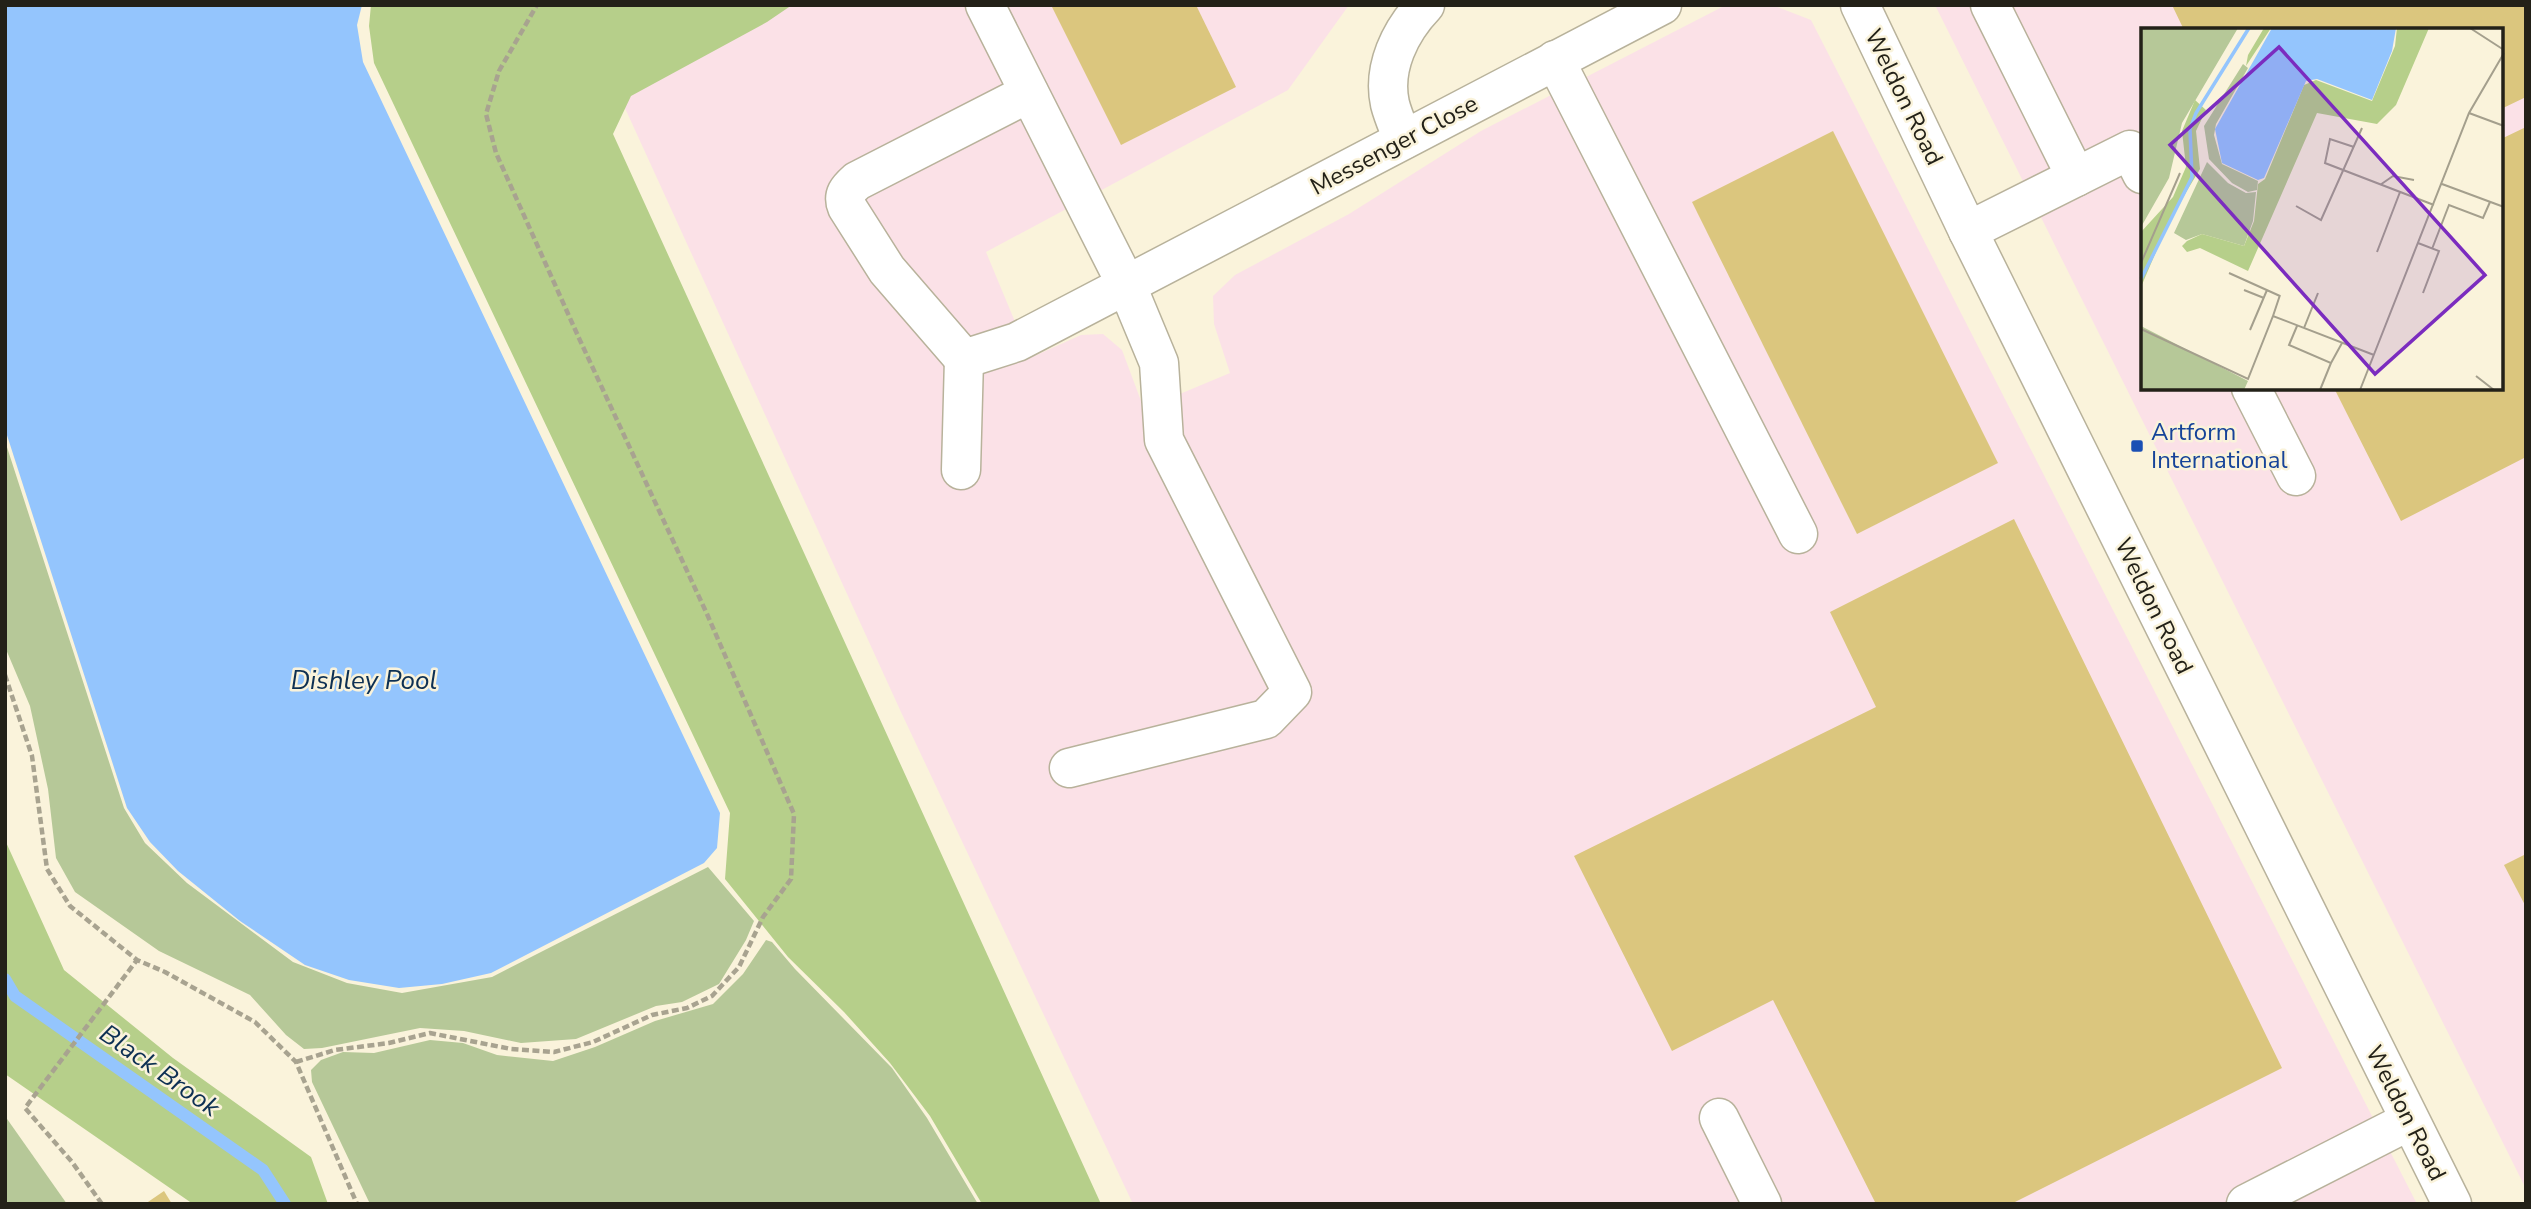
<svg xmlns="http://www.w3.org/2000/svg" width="2531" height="1209" viewBox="0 0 2531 1209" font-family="'Nunito Sans',sans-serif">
	<rect width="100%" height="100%" fill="#faf3db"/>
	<!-- industrial -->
	<g fill="#fbe1e7" fill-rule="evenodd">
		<path d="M 786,5 L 1349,5 L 1288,90 L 986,252 L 1030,358 L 1081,335 L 1103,334 L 1122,350 L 1144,409 L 1230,373 L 1214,324 L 1213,296 L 1235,275 L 1349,214 L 1481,131 L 1726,5 L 1772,5 L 1811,20 L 2417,1204 L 1133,1204 L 901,712 L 619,95 Z"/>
		<path d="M 1935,5 L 2526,5 L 2526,1189 ZM 2142,30 L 2501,30 L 2501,388 L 2142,388 Z"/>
	</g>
	<!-- green -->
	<g fill="#b6c898">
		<path d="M 5,441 L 124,808 L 145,843 L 187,883 L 293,962 L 347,983 L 402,993 L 492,977 L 708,867 L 754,921 L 746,940 L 719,984 L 682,1002 L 656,1006 L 576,1039 L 521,1043 L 464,1031 L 420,1028 L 322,1048 L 304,1049 L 286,1035 L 250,995 L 159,951 L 75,892 L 56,858 L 48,789 L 30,706 L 5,647 Z"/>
		<path d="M 766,940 L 772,942 L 795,969 L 892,1068 L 927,1118 L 978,1204 L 370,1204 L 312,1082 L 311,1070 L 321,1060 L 343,1052 L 374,1053 L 430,1040 L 463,1043 L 497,1055 L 553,1061 L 595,1047 L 655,1021 L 713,1004 L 743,974 Z"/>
		<path d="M 5,1116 L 67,1204 L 5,1204 Z"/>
	</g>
	<!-- forest -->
	<g fill="#b6cf8a">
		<path d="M 371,5 L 792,5 L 767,22 L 631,96 L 613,134 L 1101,1204 L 982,1204 L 930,1116 L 890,1063 L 844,1012 L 788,957 L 725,879 L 730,813 L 374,63 L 369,26 Z"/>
		<path d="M 5,840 L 64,970 L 173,1058 L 311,1157 L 328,1204 L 193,1204 L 5,1074 Z"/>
	</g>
	<!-- water -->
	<path fill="#94c5fd" d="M 5,5 L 362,5 L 357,25 L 363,62 L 720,813 L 717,848 L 704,863 L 491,973 L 442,984 L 399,988 L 349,980 L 305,965 L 240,921 L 178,871 L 150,842 L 127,808 L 5,429 Z"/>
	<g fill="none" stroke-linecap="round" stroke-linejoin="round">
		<!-- stream -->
		<path stroke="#94c5fd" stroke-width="12" d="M 5,979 L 15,996 L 263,1170 L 285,1204"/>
	</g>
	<!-- building -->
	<g fill="#dbc67e">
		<path d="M 1051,5 L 1196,5 L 1236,87 L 1121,145 Z"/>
		<path d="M 2172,5 L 2526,5 L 2526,97 L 2501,109 L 2501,30 L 2184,30 Z"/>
		<path d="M 2526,127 L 2526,457 L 2401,521 L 2334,388 L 2501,388 L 2501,139 Z"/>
		<path d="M 1833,131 L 1998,463 L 1857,534 L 1692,202 Z"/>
		<path d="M 2014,519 L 2282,1068 L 2011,1204 L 1876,1204 L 1773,1000 L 1672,1051 L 1574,856 L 1876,707 L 1830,612 Z"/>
		<path d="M 2526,854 L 2526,907 L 2504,865 Z"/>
		<path d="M 164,1191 L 172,1204 L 145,1204 Z"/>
	</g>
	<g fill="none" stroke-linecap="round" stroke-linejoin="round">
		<defs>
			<g id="minor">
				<path d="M 985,5 L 1127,286 L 1159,363 L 1164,440 L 1292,692 L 1266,719 L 1069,768"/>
				<path d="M 1860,5 L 1968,231 L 2452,1204"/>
				<path d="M 1990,5 L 2076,177"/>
				<path d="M 1555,60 L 1798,534"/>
				<path d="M 1029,93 L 857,181 C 848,189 842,195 847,207 L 887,270 L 964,359 L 1017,342 L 1662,5"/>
				<path d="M 1403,140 C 1399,129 1393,116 1390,104 C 1382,68 1400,31 1425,5"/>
				<path d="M 1968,231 L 2130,150 L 2142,174"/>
				<path d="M 2251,388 L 2296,476"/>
				<path d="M 961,470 L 964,359"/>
				<path d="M 1719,1118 L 1762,1204"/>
				<path d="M 2246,1204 L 2409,1121"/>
			</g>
		</defs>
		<!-- minor casing -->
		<use href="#minor" stroke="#b8b29b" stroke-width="41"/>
		<!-- path -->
		<g stroke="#a8a390" stroke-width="4.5" stroke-dasharray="7 3.5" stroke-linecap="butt">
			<path d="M 5,675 L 32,756 L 47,869 L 70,906 L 137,960 L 165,972 L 255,1022 L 296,1062 L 357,1204"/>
			<path d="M 296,1062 L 335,1050 L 389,1043 L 430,1033 L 511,1049 L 554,1052 L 593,1042 L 652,1015 L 687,1008 L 712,996 L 739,967 L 763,917 L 791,879 L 794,814 L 707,614 L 578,336 L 496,153 L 486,114 L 499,71 L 537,5"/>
			<path d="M 102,1204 L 72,1162 L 25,1108 L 137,960"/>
		</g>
		<!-- minor -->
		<use href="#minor" stroke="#fff" stroke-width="38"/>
	</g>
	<!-- markers -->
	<rect fill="#1a4fb4" stroke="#faf3db" stroke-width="2.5" x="2130" y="439" width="14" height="14" rx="3.5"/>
	<g text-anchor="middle" stroke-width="5" stroke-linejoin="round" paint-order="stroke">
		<!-- street labels -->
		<g font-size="24" fill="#232118" stroke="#faf3db">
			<text transform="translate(1904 97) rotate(64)" y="8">Weldon Road</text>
			<text transform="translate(1394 145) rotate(-28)" y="8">Messenger Close</text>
			<text transform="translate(2154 606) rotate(64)" y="8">Weldon Road</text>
			<text transform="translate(2406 1113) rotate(63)" y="8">Weldon Road</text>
		</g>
		<!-- transit labels -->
		<g font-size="24" fill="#164399" stroke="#faf3db" text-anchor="start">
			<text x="2151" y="440">Artform<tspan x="2151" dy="28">International</tspan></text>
		</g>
		<!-- water labels -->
		<g font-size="26" font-style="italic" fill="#0d3053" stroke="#faf3db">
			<text x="364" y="689">Dishley Pool</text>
			<text transform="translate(160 1070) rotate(35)" y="9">Black Brook</text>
		</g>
	</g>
	<!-- overview -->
	<g transform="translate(2141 28)">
		<rect width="362" height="362" fill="#faf3db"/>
		<path d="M 0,0 L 97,0 L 41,95 L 28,150 L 0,199 ZM 102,36 L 107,40 L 75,96 L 73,107 L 81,136 L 117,153 L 116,162 L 107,164 L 91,155 L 68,131 L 63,98 ZM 66,134 L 87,155 L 105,165 L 115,164 L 112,193 L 103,218 L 61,206 L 45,212 L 33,205 ZM 0,298 L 107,353 L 103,362 L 0,362 Z" fill="#b6c898"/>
		<path d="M 123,0 L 130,0 L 105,38 L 107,27 ZM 256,0 L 288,0 L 255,77 L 236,96 L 176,85 L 107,243 L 59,220 L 46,224 L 41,218 L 46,213 L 61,206 L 103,218 L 113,193 L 117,156 L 124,151 L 163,57 L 175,52 L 231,73 L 254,18 ZM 54,72 L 65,82 L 55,103 L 59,141 L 29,191 L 0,259 L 0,204 L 32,169 L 45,139 L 41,103 Z" fill="#b6cf8a"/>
		<path d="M 131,0 L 255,0 L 251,23 L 231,72 L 176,51 L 165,53 L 123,150 L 117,152 L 81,135 L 74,101 Z" fill="#94c5fd"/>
		<path fill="none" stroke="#94c5fd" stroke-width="3.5" d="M 0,251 L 51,149 L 49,101 L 55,85 L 108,0"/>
		<path fill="none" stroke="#a49f8d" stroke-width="2" d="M 329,0 L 363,22M 328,85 L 363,98M 213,119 L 189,111 L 184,135 L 293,177M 301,156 L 363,179M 239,157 L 252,148 L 273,152M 155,178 L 180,192 L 221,100M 277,215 L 298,223 L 282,265M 291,221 L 308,177 L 342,190 L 349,174M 236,224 L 259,164M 0,235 L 39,145M 88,245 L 139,268M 103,262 L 123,270M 132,288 L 139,267M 156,298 L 148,317 L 190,335 L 179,362M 163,300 L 177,265M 0,301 L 107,351 L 132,288 L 233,327M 109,302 L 126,262M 190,335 L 201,315M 335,348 L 353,362M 219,362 L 328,85 L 363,25"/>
		<path fill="#7b2cbf" fill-opacity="0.15" stroke="#7b2cbf" stroke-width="3.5" d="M 138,19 L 344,247 L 234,346 L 29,117 Z"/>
		<rect width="362" height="362" fill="none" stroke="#232118" stroke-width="3.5"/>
	</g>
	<!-- border -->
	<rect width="2531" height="1209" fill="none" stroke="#232118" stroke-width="14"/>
</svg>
